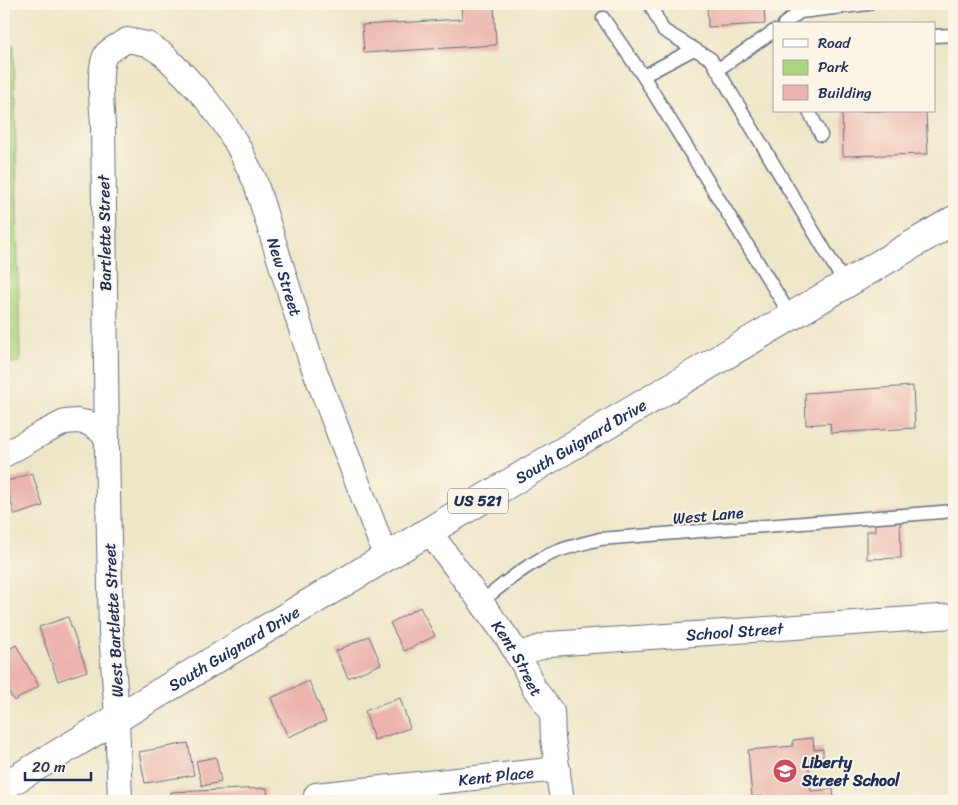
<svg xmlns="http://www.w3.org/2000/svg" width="958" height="805" viewBox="0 0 958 805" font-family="Sriracha,sans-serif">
	<rect width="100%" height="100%" fill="#fcf5e5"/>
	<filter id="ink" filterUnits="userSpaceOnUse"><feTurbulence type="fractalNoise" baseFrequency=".02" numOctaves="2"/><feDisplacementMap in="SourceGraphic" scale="10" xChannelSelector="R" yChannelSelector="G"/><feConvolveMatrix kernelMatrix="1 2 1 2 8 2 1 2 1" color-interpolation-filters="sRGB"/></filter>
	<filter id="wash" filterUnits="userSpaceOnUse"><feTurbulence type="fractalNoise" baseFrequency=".0096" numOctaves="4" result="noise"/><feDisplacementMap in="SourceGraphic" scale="20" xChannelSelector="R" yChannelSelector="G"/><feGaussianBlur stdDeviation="1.12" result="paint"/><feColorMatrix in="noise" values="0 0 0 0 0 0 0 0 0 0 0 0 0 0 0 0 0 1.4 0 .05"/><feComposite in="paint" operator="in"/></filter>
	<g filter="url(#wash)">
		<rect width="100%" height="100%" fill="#ede6c7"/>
		<!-- green -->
		<path fill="#abd47f" stroke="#63826e" d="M 14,44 L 20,362 L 4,364 L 4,45 Z"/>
		<g id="blocks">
			<!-- building -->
			<g fill="#ebb3ac">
				<path d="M 461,4 L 494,4 L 496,45 L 364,53 L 362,25 L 462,19 Z"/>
				<path d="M 707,4 L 764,4 L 765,24 L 708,27 Z"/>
				<path d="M 842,111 L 926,111 L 928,154 L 843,156 Z"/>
				<path d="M 913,386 L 915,428 L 831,433 L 830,423 L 806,425 L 805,393 Z"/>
				<path d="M 32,473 L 43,506 L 15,515 L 5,482 Z"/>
				<path d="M 900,511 L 901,558 L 867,559 L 867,531 L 875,531 L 875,512 Z"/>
				<path d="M 420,607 L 435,636 L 404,651 L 390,623 Z"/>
				<path d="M 68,617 L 87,671 L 58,681 L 39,627 Z"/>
				<path d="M 369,636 L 381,664 L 348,678 L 336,651 Z"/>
				<path d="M 16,645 L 39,686 L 14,701 L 4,683 L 4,652 Z"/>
				<path d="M 309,681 L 326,721 L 288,737 L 271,698 Z"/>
				<path d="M 400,698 L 410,728 L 374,740 L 365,711 Z"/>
				<path d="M 813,738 L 814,750 L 823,749 L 823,757 L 808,759 L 811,791 L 833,789 L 834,801 L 765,801 L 765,796 L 752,797 L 748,750 L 793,746 L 793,740 Z"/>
				<path d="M 188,743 L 194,775 L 145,783 L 139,752 Z"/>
				<path d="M 216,757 L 221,782 L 202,786 L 196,761 Z"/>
				<path d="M 267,788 L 268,801 L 171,801 L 171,792 Z"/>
			</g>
		</g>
	</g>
	<g filter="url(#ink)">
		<use href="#blocks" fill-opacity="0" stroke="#646f83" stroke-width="1"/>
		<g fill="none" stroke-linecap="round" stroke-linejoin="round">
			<defs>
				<g id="service">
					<path d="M 650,4 L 663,30 L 711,59 L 845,284"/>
					<path d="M 603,18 L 643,76"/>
					<path d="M 784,24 L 800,12 L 868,4"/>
					<path d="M 934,36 L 954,35"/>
					<path d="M 694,49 L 643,76 L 791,316"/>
					<path d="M 717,70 L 774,31"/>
					<path d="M 809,111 L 821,135"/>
					<path d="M 481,602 C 501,586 521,569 544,557 C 561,548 582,544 600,539 L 954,511"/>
				</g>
				<g id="minor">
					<path d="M 4,455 L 41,434 L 65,422 L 77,421 L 88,423 L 98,429 L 107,438"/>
					<path id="s1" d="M 429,531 L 508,639 L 524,666 L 534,688 L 552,712 L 553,739 L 562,801"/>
					<path id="s2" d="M 517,655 L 550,644 L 954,616"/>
					<path id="s3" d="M 316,795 L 558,769"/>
					<path id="s4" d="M 120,801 L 117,718 L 111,632 L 107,448 L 103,125 C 102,110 97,64 107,53 C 110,49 122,44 127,40 L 147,44 L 163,54 L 185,76 L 206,99 L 224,123 L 238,146 L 255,181 L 310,358 L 386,557"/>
				</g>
				<g id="trunk">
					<path id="s5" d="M 4,786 L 538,466 L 954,220"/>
				</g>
			</defs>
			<!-- service casing -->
			<use href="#service" stroke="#646f83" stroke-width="15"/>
			<!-- minor casing -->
			<use href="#minor" stroke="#646f83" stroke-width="26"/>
			<!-- trunk casing -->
			<use href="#trunk" stroke="#646f83" stroke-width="30"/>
			<!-- service -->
			<use href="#service" stroke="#fff" stroke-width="12"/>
			<!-- minor -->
			<use href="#minor" stroke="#fff" stroke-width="24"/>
			<!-- trunk -->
			<use href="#trunk" stroke="#fff" stroke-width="28"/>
		</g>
	</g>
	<!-- icons -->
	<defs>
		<symbol id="school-disc" viewBox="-11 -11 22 22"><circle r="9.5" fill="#d1495b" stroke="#fcf5e5"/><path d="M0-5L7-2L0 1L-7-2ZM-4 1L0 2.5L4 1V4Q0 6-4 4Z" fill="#fff"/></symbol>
	</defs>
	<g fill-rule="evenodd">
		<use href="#school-disc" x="771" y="757" width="28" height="28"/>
	</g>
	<g text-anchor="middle" stroke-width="4" stroke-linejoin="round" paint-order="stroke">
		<!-- shield labels -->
		<rect fill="#fcf5e5" stroke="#5e6a86" stroke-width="1" x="448" y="488.5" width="60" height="25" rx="4"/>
		<g font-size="15" font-weight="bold" fill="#1b2f5e">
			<text x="478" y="506">US 521</text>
		</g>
		<!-- street labels -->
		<g font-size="16" fill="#1b2f5e" stroke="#fcf5e5">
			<text transform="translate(104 233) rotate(-91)" y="6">Bartlette Street</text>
			<text dy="6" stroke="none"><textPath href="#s4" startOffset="1071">New Street</textPath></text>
			<text dy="6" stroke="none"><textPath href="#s5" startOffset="672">South Guignard Drive</textPath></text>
			<text transform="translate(708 515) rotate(-5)" y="6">West Lane</text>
			<text transform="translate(113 620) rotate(-93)" y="6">West Bartlette Street</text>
			<text dy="6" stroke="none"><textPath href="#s2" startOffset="220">School Street</textPath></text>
			<text dy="6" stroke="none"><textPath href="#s5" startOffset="268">South Guignard Drive</textPath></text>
			<text dy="6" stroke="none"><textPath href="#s1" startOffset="155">Kent Street</textPath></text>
			<text dy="6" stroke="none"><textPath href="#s3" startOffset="181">Kent Place</textPath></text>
		</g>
		<!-- poi labels -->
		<g font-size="16" font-weight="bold" fill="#1b2f5e" stroke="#fcf5e5" text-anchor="start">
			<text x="802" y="768">Liberty<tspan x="802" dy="18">Street School</tspan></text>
		</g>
	</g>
	<!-- margin -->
	<rect width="958" height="805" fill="none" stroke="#fcf5e5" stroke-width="20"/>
	<!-- legend -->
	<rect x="773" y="22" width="162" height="90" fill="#fcf5e5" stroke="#a2a6af"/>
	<rect x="783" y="39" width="25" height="8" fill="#ffffff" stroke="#a2a6af"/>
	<text x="818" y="48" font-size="15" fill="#1b2f5e">Road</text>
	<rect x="783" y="60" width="25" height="15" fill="#abd47f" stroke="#a2a6af"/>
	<text x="818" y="72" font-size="15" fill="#1b2f5e">Park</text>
	<rect x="783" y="85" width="25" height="15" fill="#ebb3ac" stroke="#a2a6af"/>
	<text x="818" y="98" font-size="15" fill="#1b2f5e">Building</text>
	<!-- scale -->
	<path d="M25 772v8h66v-8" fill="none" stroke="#1b2f5e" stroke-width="2.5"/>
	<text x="32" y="772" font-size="15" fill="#1b2f5e" stroke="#fcf5e5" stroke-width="4" paint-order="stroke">20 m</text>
</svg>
